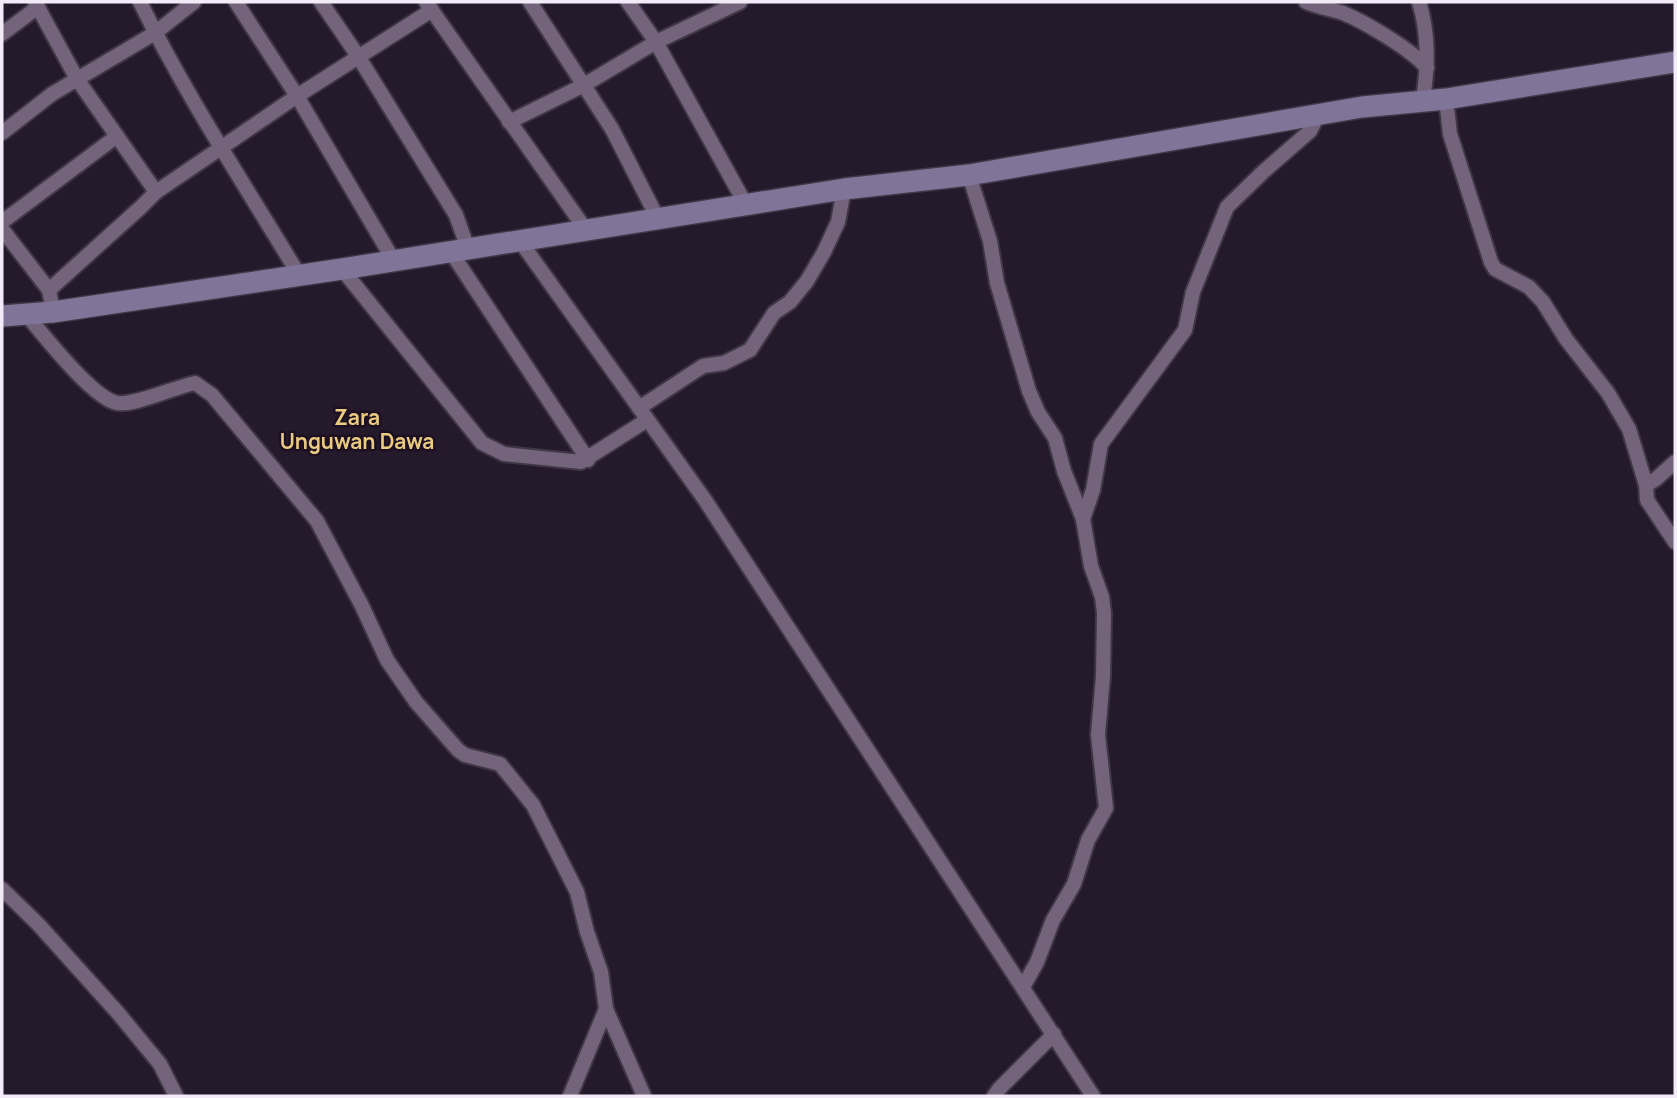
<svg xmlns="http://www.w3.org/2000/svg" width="1677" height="1098" viewBox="0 0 1677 1098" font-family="Manrope,sans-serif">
	<rect width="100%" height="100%" fill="#25192c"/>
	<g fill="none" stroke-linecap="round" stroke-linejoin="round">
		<defs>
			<g id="street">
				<path d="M 35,2 L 77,79 L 156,192"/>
				<path d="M 140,2 C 186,96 245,185 299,275"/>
				<path d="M 236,2 L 297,96 L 394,261"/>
				<path d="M 321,2 L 358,56 L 456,215 L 468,249"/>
				<path d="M 426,2 L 586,230"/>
				<path d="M 530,2 L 612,129 L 658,219"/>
				<path d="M 628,2 L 656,42 L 746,205"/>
				<path d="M 1306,2 C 1318,7 1331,9 1343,13 C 1365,22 1412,50 1427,68"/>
				<path d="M 1419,2 C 1429,34 1428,66 1423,100"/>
				<path d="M 2,34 L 38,7"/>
				<path d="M 1446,99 L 1450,134 L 1491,262 L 1495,269 L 1529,287 L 1543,302 L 1566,339 L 1608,393 L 1629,429 L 1646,485 L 1647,500 L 1675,542"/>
				<path d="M 509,122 L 584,85 L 656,42 L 740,2"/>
				<path d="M 2,133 L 52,94 L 155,33 L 194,2"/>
				<path d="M 969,175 L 990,241 L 997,283 L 1029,391 L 1038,412 L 1055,438 L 1064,471 L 1083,519 L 1091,566 L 1102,597 L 1104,613 L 1103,676 L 1098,735 L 1106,808 L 1088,840 L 1074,884 L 1053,920 L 1037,962 L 1023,987"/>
				<path d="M 2,222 L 117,136"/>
				<path d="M 2,229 L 49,290"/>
				<path d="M 520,241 L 705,500 L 1093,1096"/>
				<path d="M 451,252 L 588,460"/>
				<path d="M 342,269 L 482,443 L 504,454 L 581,462 L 647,420"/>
				<path d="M 53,312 L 49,290 L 141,207 L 156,192 L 297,96 L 432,10"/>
				<path d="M 25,313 C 42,333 92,398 117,403 C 134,406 175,387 195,383 L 212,395 L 317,521 L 362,606 L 387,660 L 416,702 L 458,750 L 465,755 L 500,764 L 533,805 L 577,892 L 587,932 L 601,972 L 606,1009 L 644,1096"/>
				<path d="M 639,408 L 703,366 L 724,363 L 750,350 L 774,313 L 790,302 L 807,281 L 824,252 L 838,222 L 844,189"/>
				<path d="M 1646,485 L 1656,479 L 1675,462"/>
				<path d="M 1083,519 L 1093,490 L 1101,444 L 1185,330 L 1193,292 L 1227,207 L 1263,172 L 1310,131 L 1318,115"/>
				<path d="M 2,889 L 38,924 L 118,1013 L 160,1064 L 176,1096"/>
				<path d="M 570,1096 L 606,1009"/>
				<path d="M 994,1096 L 999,1089 L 1054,1034"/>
			</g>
			<path id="secondary" d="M 2,316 L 53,312 L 342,269 L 844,189 L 969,175 L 1362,107 L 1446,99 L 1675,62"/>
		</defs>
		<!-- street casing -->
		<use href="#street" stroke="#403746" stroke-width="18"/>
		<!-- secondary casing -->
		<use href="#secondary" stroke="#403746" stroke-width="24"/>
		<!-- street -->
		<use href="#street" stroke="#73647b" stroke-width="14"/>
		<!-- secondary -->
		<use href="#secondary" stroke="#807499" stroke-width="21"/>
	</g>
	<g text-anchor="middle" stroke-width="5" stroke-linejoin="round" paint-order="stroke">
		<!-- neighbourhood labels -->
		<g font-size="21" font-weight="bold" fill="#ebcb80" stroke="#1c1022">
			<text x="357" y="425">Zara<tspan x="357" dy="24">Unguwan Dawa</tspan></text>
		</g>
	</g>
	<!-- border -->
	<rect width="1677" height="1098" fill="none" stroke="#f3ebf8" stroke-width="7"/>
</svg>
